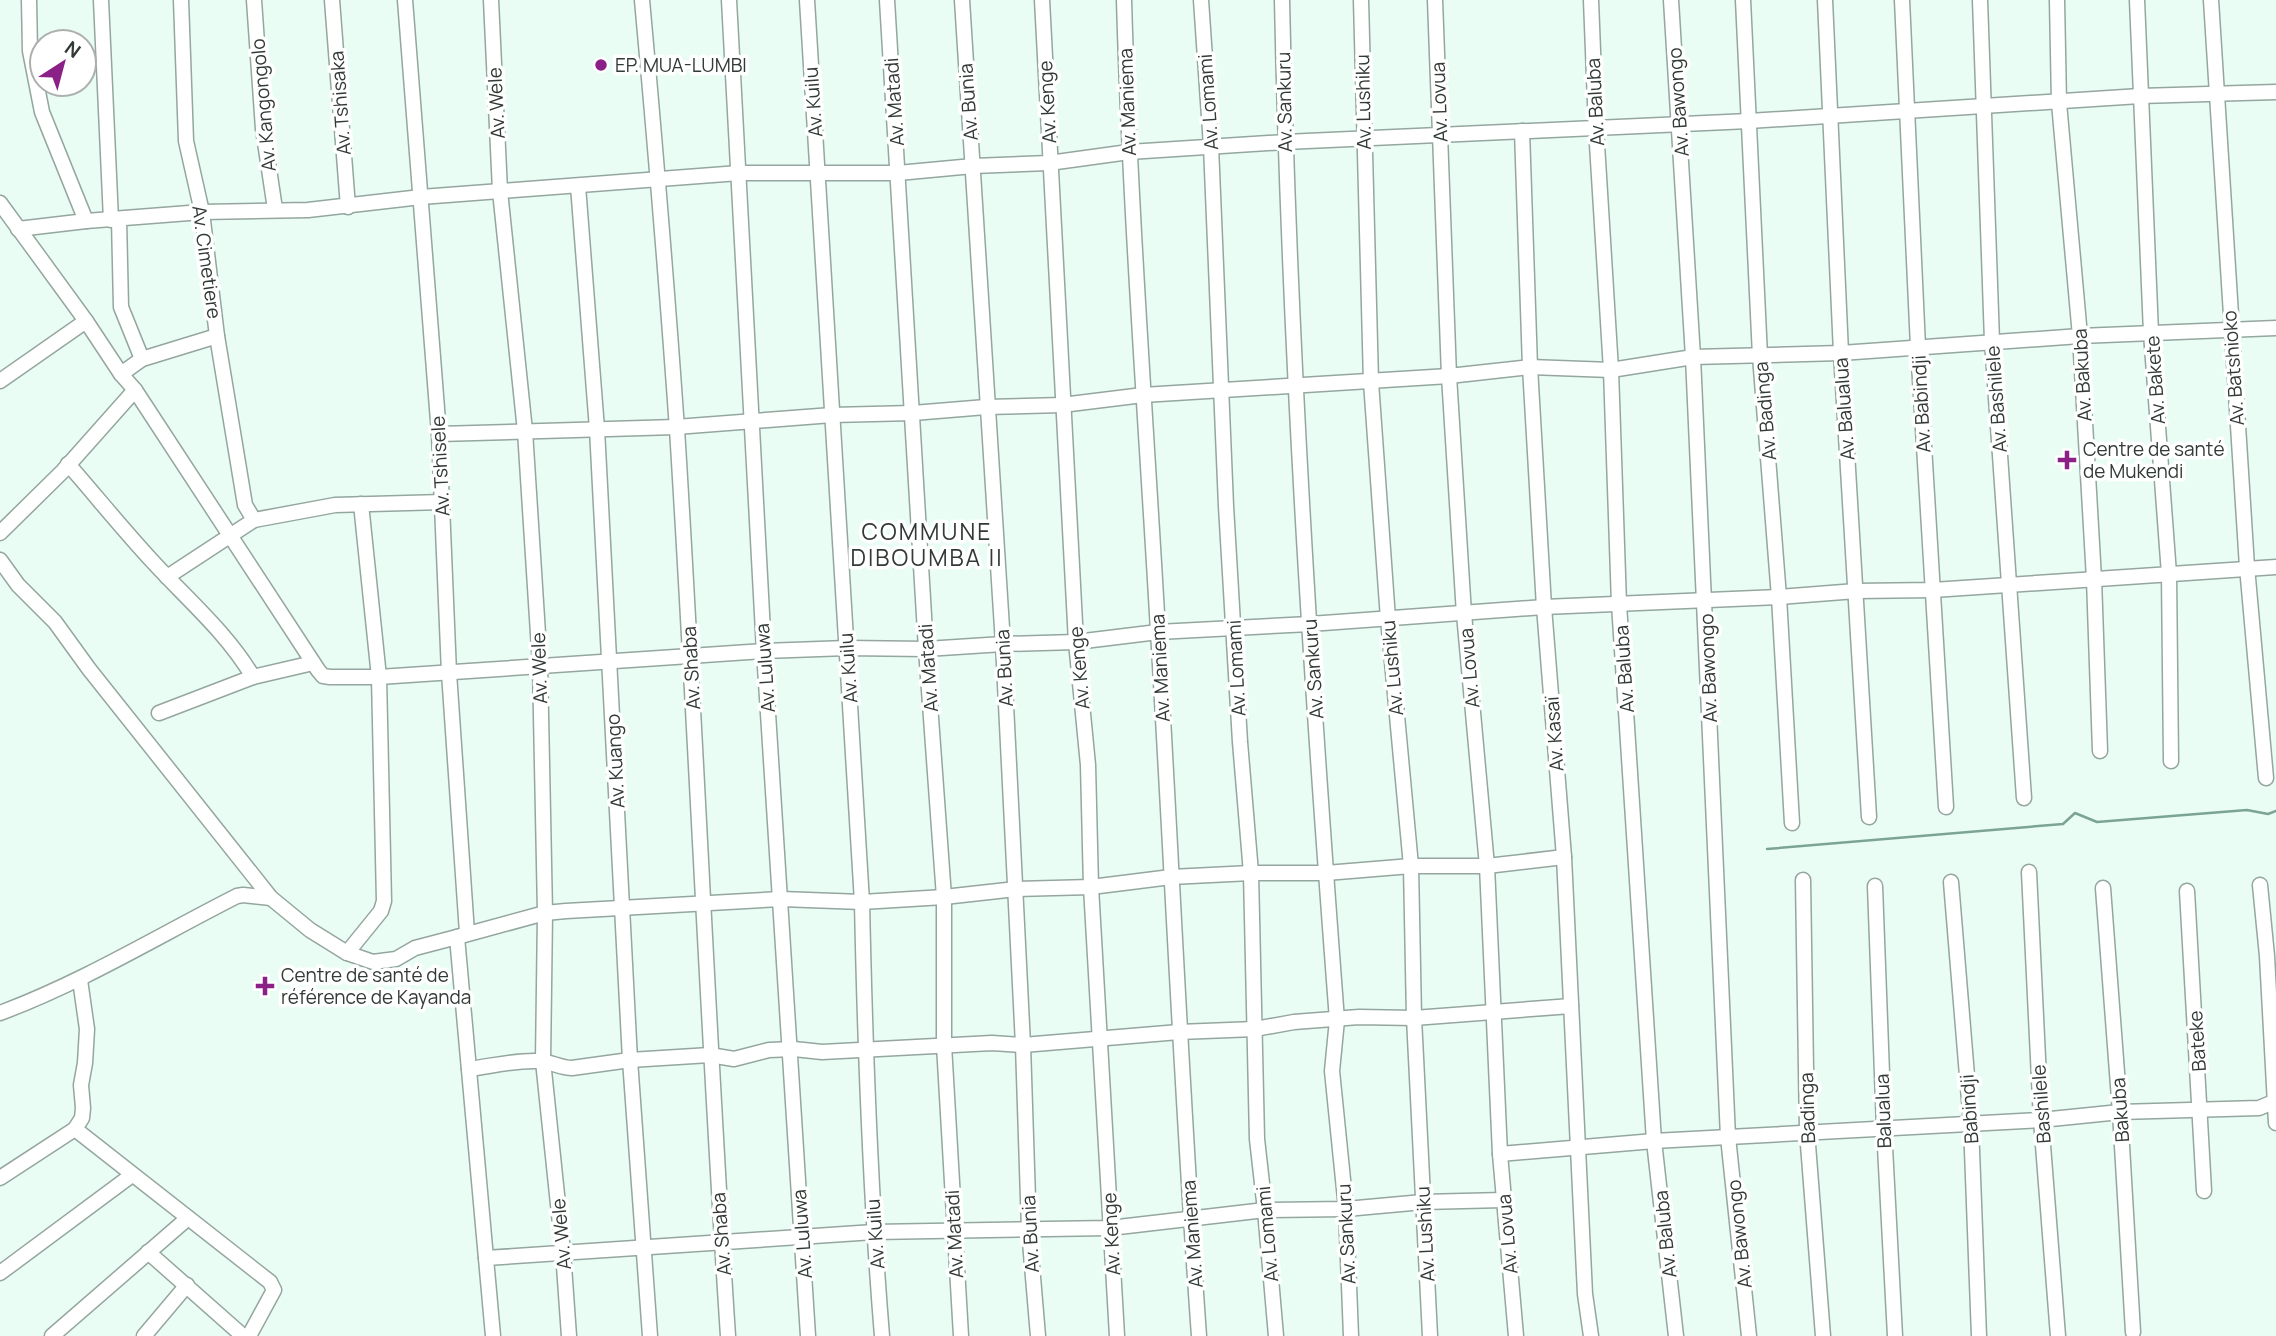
<svg xmlns="http://www.w3.org/2000/svg" width="2276" height="1336" viewBox="0 0 2276 1336" font-family="Manrope,sans-serif">
	<rect width="100%" height="100%" fill="#e9fdf5"/>
	<g fill="none" stroke-linecap="round" stroke-linejoin="round">
		<!-- stream -->
		<path stroke="#7ca495" stroke-width="2.5" d="M 1767,849 L 2063,824 L 2075,813 L 2097,822 L 2247,810 L 2268,814 L 2276,811"/>
		<defs>
			<g id="minor">
				<path d="M 29,0 L 30,51 L 42,112 L 86,221"/>
				<path d="M 101,0 L 111,220"/>
				<path d="M 181,0 L 186,141 L 202,212 L 217,336 L 245,505 L 254,520"/>
				<path d="M 254,0 L 263,129 L 275,209"/>
				<path d="M 332,0 L 348,207"/>
				<path d="M 405,0 L 439,434 L 449,673 L 467,933"/>
				<path d="M 491,0 L 500,191 L 525,431 L 540,665 L 545,913 L 543,1061 L 563,1252 L 569,1336"/>
				<path d="M 642,0 C 655,143 667,286 677,429 C 696,731 708,1034 728,1336"/>
				<path d="M 729,0 L 764,651 L 808,1336"/>
				<path d="M 807,0 L 862,902 C 865,1047 870,1191 882,1336"/>
				<path d="M 887,0 L 926,649 L 944,897 L 944,1045 L 961,1336"/>
				<path d="M 962,0 L 1003,644 L 1023,1045 L 1029,1230 L 1038,1336"/>
				<path d="M 1042,0 L 1076,642 L 1088,765 L 1091,887 L 1117,1336"/>
				<path d="M 1124,0 C 1130,211 1146,421 1158,631 C 1172,866 1182,1101 1199,1336"/>
				<path d="M 1201,0 L 1211,146 L 1226,506 L 1240,742 L 1251,873 L 1257,1139 L 1265,1210 L 1276,1336"/>
				<path d="M 1282,0 C 1289,340 1311,680 1337,1020 L 1332,1071 L 1346,1209 L 1351,1336"/>
				<path d="M 1361,0 L 1371,382 L 1388,619 L 1411,866 L 1414,1018 L 1430,1336"/>
				<path d="M 1435,0 L 1449,376 L 1464,614 L 1487,866 L 1500,1154 L 1516,1336"/>
				<path d="M 1591,0 L 1596,128 L 1611,370 L 1619,604 L 1654,1141 L 1676,1336"/>
				<path d="M 1671,0 L 1693,357 L 1728,1137 L 1749,1336"/>
				<path d="M 1743,0 L 1760,356 L 1779,597 L 1792,823"/>
				<path d="M 1825,0 L 1841,353 L 1869,817"/>
				<path d="M 1902,0 L 1918,347 L 1946,807"/>
				<path d="M 1980,0 L 1992,341 L 2024,798"/>
				<path d="M 2057,0 L 2059,103 L 2080,336 L 2094,579 L 2100,751"/>
				<path d="M 2137,0 L 2151,333 L 2169,574 L 2171,761"/>
				<path d="M 2211,0 L 2247,567 L 2266,778"/>
				<path d="M 1522,131 L 1530,367 L 1544,607 L 1564,857 L 1585,1294 L 1591,1336"/>
				<path d="M 578,186 L 597,429 L 630,1060 L 650,1336"/>
				<path d="M 0,203 L 86,321 L 121,374 L 135,390 L 318,670 L 323,676 L 330,677 L 379,677 L 764,651 L 847,648 L 926,649 L 1003,644 L 1076,642 L 1158,632 L 1310,624 L 1544,607 L 1779,597 L 1856,591 L 1933,590 L 2276,567"/>
				<path d="M 119,219 L 121,307 L 142,359"/>
				<path d="M 18,229 L 86,221 L 202,212 L 308,210 L 421,197 L 739,173 L 898,173 L 973,166 L 1049,163 L 1129,152 L 1285,142 L 1749,121 L 2140,96 L 2276,92"/>
				<path d="M 121,374 L 142,359 L 217,336"/>
				<path d="M 0,381 L 86,321"/>
				<path d="M 439,434 L 676,427 L 832,415 L 913,413 L 986,407 L 1062,405 L 1143,395 L 1449,376 L 1530,367 L 1611,370 L 1693,357 L 1841,353 L 2080,336 L 2276,328"/>
				<path d="M 68,464 C 97,497 124,531 154,563 C 188,600 227,633 253,677 L 159,713"/>
				<path d="M 0,533 L 63,471 L 135,390"/>
				<path d="M 0,560 L 18,585 L 55,622 L 89,669 L 271,898 L 310,930 L 347,953 L 373,962 L 396,959 L 415,948 L 457,937 L 493,1336"/>
				<path d="M 167,577 L 254,520 L 335,505 L 443,502"/>
				<path d="M 253,677 L 313,663"/>
				<path d="M 2029,872 L 2041,1120 L 2058,1336"/>
				<path d="M 1803,880 L 1807,1132 L 1823,1336"/>
				<path d="M 1951,882 L 1971,1124 L 1979,1336"/>
				<path d="M 2260,885 L 2267,956 L 2276,1123"/>
				<path d="M 1875,886 L 1884,1128 L 1895,1336"/>
				<path d="M 2103,888 L 2120,1112 L 2133,1332"/>
				<path d="M 2187,891 L 2204,1191"/>
				<path d="M 457,937 L 545,913 L 566,911 L 781,899 L 862,902 L 944,897 L 1016,889 L 1091,887 L 1171,877 L 1251,873 L 1326,873 L 1411,866 L 1487,866 L 1564,857"/>
				<path d="M 347,953 L 381,911 L 384,901 L 379,677 L 361,504"/>
				<path d="M 0,1013 C 83,982 158,936 237,896 L 243,895 L 271,898"/>
				<path d="M 469,1069 C 492,1066 515,1060 538,1061 C 550,1061 560,1068 572,1068 L 630,1060 L 710,1055 L 734,1059 L 769,1050 L 794,1049 L 822,1052 L 992,1043 L 1023,1045 L 1179,1032 L 1255,1029 L 1294,1022 L 1359,1017 L 1414,1018 L 1571,1006"/>
				<path d="M 75,1129 L 270,1282 L 274,1290 L 249,1336"/>
				<path d="M 1500,1154 L 1654,1141 L 2041,1120 L 2120,1112 L 2259,1108 L 2276,1101"/>
				<path d="M 0,1178 L 75,1129 L 82,1118 L 83,1108 L 81,1085 L 85,1063 L 87,1029 L 80,980"/>
				<path d="M 148,1252 L 243,1336"/>
				<path d="M 486,1258 L 874,1232 L 1110,1228 L 1265,1210 L 1346,1209 L 1423,1202 L 1503,1200"/>
				<path d="M 0,1273 L 132,1175"/>
				<path d="M 52,1336 L 188,1218"/>
				<path d="M 144,1336 L 187,1285"/>
			</g>
		</defs>
		<!-- minor casing -->
		<use href="#minor" stroke="#94a69f" stroke-width="17"/>
		<!-- minor -->
		<use href="#minor" stroke="#fff" stroke-width="14"/>
	</g>
	<!-- markers -->
	<g fill="#8b2186" stroke="#fff" stroke-width="2.5">
		<circle cx="601" cy="65" r="7"/>
		<path d="M2063.5 449.5h7v7h7v7h-7v7h-7v-7h-7v-7h7z"/>
		<path d="M261.5 975.5h7v7h7v7h-7v7h-7v-7h-7v-7h7z"/>
	</g>
	<g text-anchor="middle" stroke-width="7" stroke-linejoin="round" paint-order="stroke">
		<!-- poi labels -->
		<g font-size="19" fill="#323a37" stroke="#fff" text-anchor="start">
			<text x="615" y="72">EP. MUA-LUMBI</text>
			<text x="2083" y="456">Centre de santé<tspan x="2083" dy="22">de Mukendi</tspan></text>
			<text x="281" y="982">Centre de santé de<tspan x="281" dy="22">référence de Kayanda</tspan></text>
		</g>
		<!-- street labels -->
		<g font-size="19" fill="#323a37" stroke="#fff">
			<text transform="translate(813 102) rotate(-94)" y="7">Av. Kuilu</text>
			<text transform="translate(894 102) rotate(-94)" y="7">Av. Matadi</text>
			<text transform="translate(968 102) rotate(-94)" y="7">Av. Bunia</text>
			<text transform="translate(1047 102) rotate(-93)" y="7">Av. Kenge</text>
			<text transform="translate(1127 102) rotate(-92)" y="7">Av. Maniema</text>
			<text transform="translate(1208 102) rotate(-94)" y="7">Av. Lomami</text>
			<text transform="translate(1284 102) rotate(-91)" y="7">Av. Sankuru</text>
			<text transform="translate(1363 102) rotate(-91)" y="7">Av. Lushiku</text>
			<text transform="translate(1439 102) rotate(-92)" y="7">Av. Lovua</text>
			<text transform="translate(1595 102) rotate(-93)" y="7">Av. Baluba</text>
			<text transform="translate(1678 102) rotate(-94)" y="7">Av. Bawongo</text>
			<text transform="translate(340 103) rotate(-94)" y="7">Av. Tshisaka</text>
			<text transform="translate(496 103) rotate(-93)" y="7">Av. Wele</text>
			<text transform="translate(263 105) rotate(-95)" y="7">Av. Kangongolo</text>
			<text transform="translate(207 262) rotate(82)" y="7">Av. Cimetiere</text>
			<text transform="translate(2233 368) rotate(-94)" y="7">Av. Batshioko</text>
			<text transform="translate(2082 375) rotate(-93)" y="7">Av. Bakuba</text>
			<text transform="translate(2155 380) rotate(-94)" y="7">Av. Bakete</text>
			<text transform="translate(1996 399) rotate(-94)" y="7">Av. Bashilele</text>
			<text transform="translate(1921 404) rotate(-93)" y="7">Av. Babindji</text>
			<text transform="translate(1844 409) rotate(-94)" y="7">Av. Balualua</text>
			<text transform="translate(1765 411) rotate(-95)" y="7">Av. Badinga</text>
			<text transform="translate(440 466) rotate(-93)" y="7">Av. Tshisele</text>
			<text transform="translate(539 668) rotate(-92)" y="7">Av. Wele</text>
			<text transform="translate(691 668) rotate(-93)" y="7">Av. Shaba</text>
			<text transform="translate(765 668) rotate(-94)" y="7">Av. Luluwa</text>
			<text transform="translate(848 668) rotate(-94)" y="7">Av. Kuilu</text>
			<text transform="translate(928 668) rotate(-94)" y="7">Av. Matadi</text>
			<text transform="translate(1004 668) rotate(-93)" y="7">Av. Bunia</text>
			<text transform="translate(1079 668) rotate(-95)" y="7">Av. Kenge</text>
			<text transform="translate(1160 668) rotate(-93)" y="7">Av. Maniema</text>
			<text transform="translate(1236 668) rotate(-93)" y="7">Av. Lomami</text>
			<text transform="translate(1392 668) rotate(-95)" y="7">Av. Lushiku</text>
			<text transform="translate(1469 668) rotate(-95)" y="7">Av. Lovua</text>
			<text transform="translate(1708 668) rotate(-92)" y="7">Av. Bawongo</text>
			<text transform="translate(1313 669) rotate(-94)" y="7">Av. Sankuru</text>
			<text transform="translate(1624 669) rotate(-94)" y="7">Av. Baluba</text>
			<text transform="translate(1554 734) rotate(-94)" y="7">Av. Kasaï</text>
			<text transform="translate(615 761) rotate(-93)" y="7">Av. Kuango</text>
			<text transform="translate(2197 1041) rotate(-94)" y="7">Bateke</text>
			<text transform="translate(2041 1104) rotate(-94)" y="7">Bashilele</text>
			<text transform="translate(1807 1108) rotate(-92)" y="7">Badinga</text>
			<text transform="translate(1969 1109) rotate(-94)" y="7">Babindji</text>
			<text transform="translate(2120 1110) rotate(-94)" y="7">Bakuba</text>
			<text transform="translate(1883 1111) rotate(-92)" y="7">Balualua</text>
			<text transform="translate(561 1234) rotate(-95)" y="7">Av. Wele</text>
			<text transform="translate(721 1234) rotate(-94)" y="7">Av. Shaba</text>
			<text transform="translate(802 1234) rotate(-94)" y="7">Av. Luluwa</text>
			<text transform="translate(875 1234) rotate(-94)" y="7">Av. Kuilu</text>
			<text transform="translate(954 1234) rotate(-93)" y="7">Av. Matadi</text>
			<text transform="translate(1030 1234) rotate(-93)" y="7">Av. Bunia</text>
			<text transform="translate(1111 1234) rotate(-93)" y="7">Av. Kenge</text>
			<text transform="translate(1192 1234) rotate(-94)" y="7">Av. Maniema</text>
			<text transform="translate(1267 1234) rotate(-95)" y="7">Av. Lomami</text>
			<text transform="translate(1346 1234) rotate(-93)" y="7">Av. Sankuru</text>
			<text transform="translate(1425 1234) rotate(-93)" y="7">Av. Lushiku</text>
			<text transform="translate(1507 1234) rotate(-95)" y="7">Av. Lovua</text>
			<text transform="translate(1665 1234) rotate(-96)" y="7">Av. Baluba</text>
			<text transform="translate(1739 1234) rotate(-96)" y="7">Av. Bawongo</text>
		</g>
		<!-- quarter labels -->
		<g font-size="23" letter-spacing="2" fill="#323a37" stroke="#fff">
			<text x="927" y="540">COMMUNE<tspan x="927" dy="26">DIBOUMBA II</tspan></text>
		</g>
	</g>
	<!-- north arrow -->
	<g transform="translate(63 63) rotate(36)"><circle r="33" fill="#ffffff" stroke="#adb0af" stroke-width="2"/>
	<path d="M0-5L12 26L0 18L-12 26Z" fill="#8b2186"/>
	<text y="-10" font-size="19" font-weight="bold" text-anchor="middle" fill="#323a37">N</text>
	</g>
</svg>
